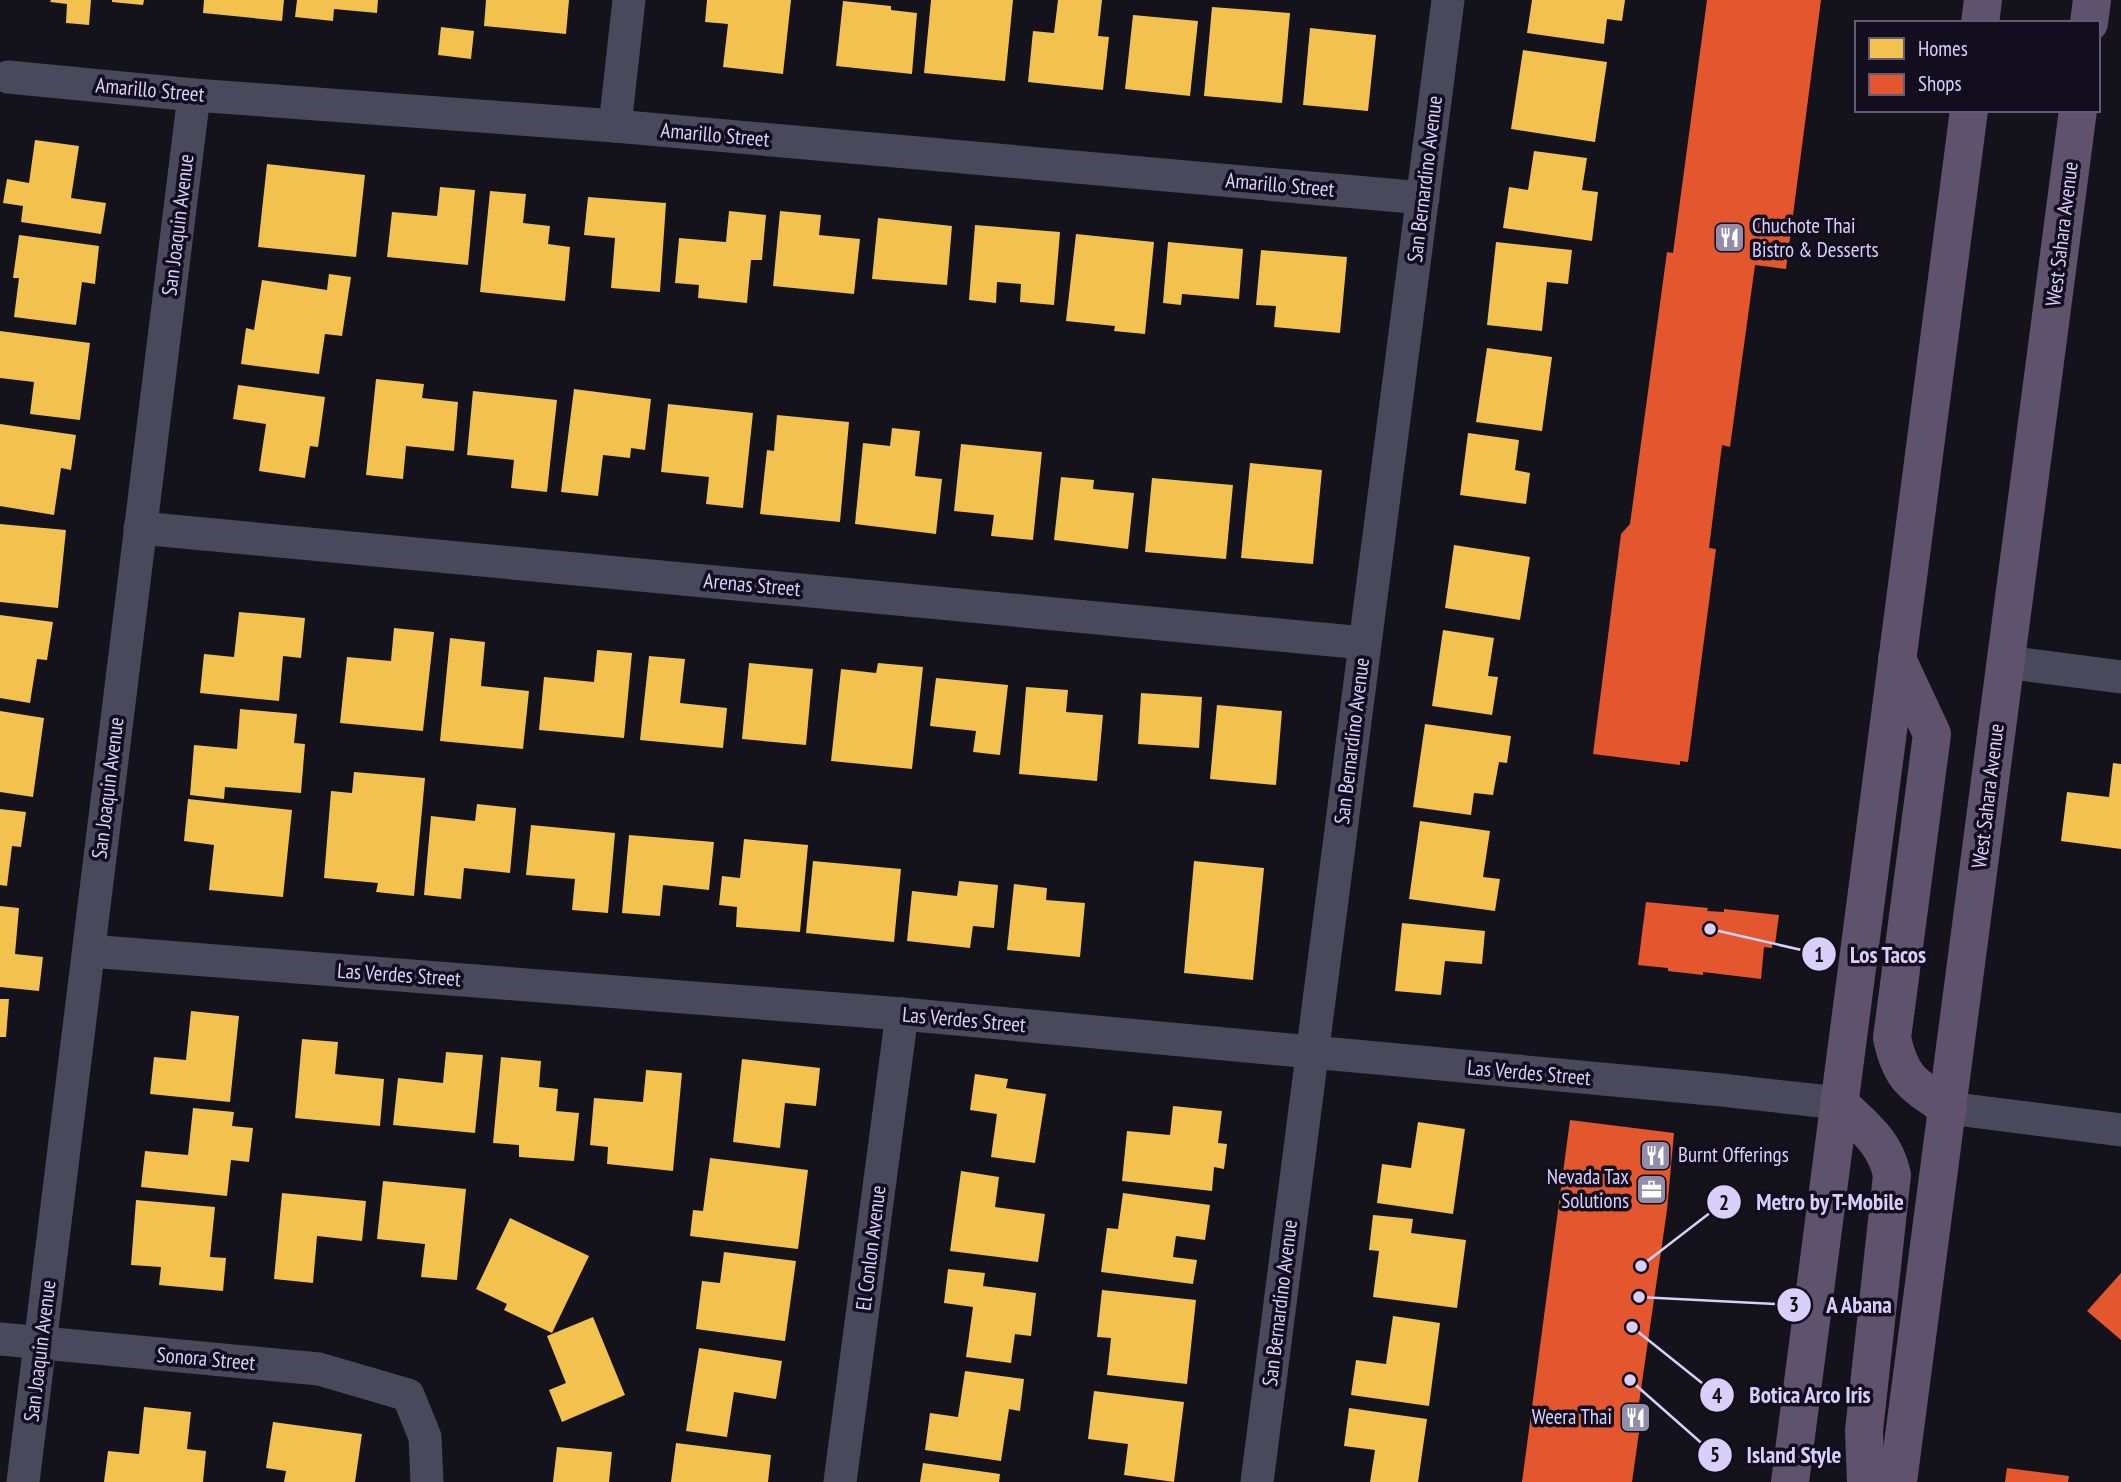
<svg xmlns="http://www.w3.org/2000/svg" width="2121" height="1482" viewBox="0 0 2121 1482" font-family="'PT Sans Narrow',sans-serif">
	<rect width="100%" height="100%" fill="#14121a"/>
	<!-- homes -->
	<g fill="#f2c14e">
		<path d="M 51,0 L 91,0 L 89,25 L 66,23 L 67,4 L 50,2 Z"/>
		<path d="M 112,0 L 144,0 L 143,5 L 112,2 Z"/>
		<path d="M 204,0 L 284,0 L 282,21 L 203,13 Z"/>
		<path d="M 297,0 L 378,0 L 377,13 L 334,9 L 333,21 L 295,17 Z"/>
		<path d="M 486,0 L 569,0 L 566,34 L 484,26 Z"/>
		<path d="M 707,0 L 791,0 L 783,74 L 723,67 L 728,24 L 705,22 Z"/>
		<path d="M 931,0 L 1013,0 L 1005,81 L 924,73 Z"/>
		<path d="M 1058,0 L 1102,0 L 1098,36 L 1109,37 L 1103,90 L 1028,82 L 1033,31 L 1054,33 Z"/>
		<path d="M 1532,0 L 1625,0 L 1622,21 L 1607,19 L 1604,44 L 1527,33 Z"/>
		<path d="M 843,1 L 891,6 L 891,10 L 917,13 L 912,74 L 836,66 Z"/>
		<path d="M 1212,7 L 1290,13 L 1282,103 L 1204,96 Z"/>
		<path d="M 1133,15 L 1198,21 L 1190,96 L 1125,89 Z"/>
		<path d="M 441,27 L 474,31 L 471,59 L 438,55 Z"/>
		<path d="M 1310,28 L 1376,35 L 1368,111 L 1303,105 Z"/>
		<path d="M 1523,50 L 1607,62 L 1595,142 L 1511,129 Z"/>
		<path d="M 35,140 L 79,146 L 71,198 L 106,203 L 101,234 L 21,222 L 23,206 L 3,203 L 7,179 L 29,183 Z"/>
		<path d="M 1534,151 L 1587,158 L 1582,190 L 1598,192 L 1592,241 L 1503,228 L 1509,187 L 1528,190 Z"/>
		<path d="M 267,164 L 365,175 L 356,257 L 258,247 Z"/>
		<path d="M 440,187 L 475,190 L 468,265 L 387,257 L 392,212 L 437,216 Z"/>
		<path d="M 490,191 L 526,194 L 523,223 L 550,226 L 548,244 L 570,247 L 565,301 L 480,292 Z"/>
		<path d="M 588,197 L 666,203 L 660,292 L 611,288 L 615,238 L 584,235 Z"/>
		<path d="M 729,211 L 766,215 L 762,260 L 751,260 L 747,303 L 698,298 L 699,285 L 675,283 L 679,238 L 726,242 Z"/>
		<path d="M 780,211 L 821,215 L 819,235 L 860,239 L 854,294 L 773,286 Z"/>
		<path d="M 878,218 L 952,226 L 947,285 L 872,279 Z"/>
		<path d="M 975,225 L 1060,232 L 1054,305 L 1020,302 L 1021,284 L 997,282 L 996,303 L 969,300 Z"/>
		<path d="M 1076,234 L 1154,242 L 1145,334 L 1114,331 L 1115,326 L 1066,321 Z"/>
		<path d="M 19,235 L 99,246 L 95,284 L 82,282 L 76,325 L 14,317 L 19,278 L 13,278 Z"/>
		<path d="M 1168,242 L 1243,249 L 1239,299 L 1182,294 L 1181,305 L 1163,303 Z"/>
		<path d="M 1496,242 L 1572,250 L 1568,284 L 1547,282 L 1542,331 L 1487,325 Z"/>
		<path d="M 1261,250 L 1347,257 L 1340,333 L 1274,327 L 1276,306 L 1256,305 Z"/>
		<path d="M 329,274 L 351,277 L 342,336 L 325,334 L 319,374 L 241,364 L 246,328 L 254,330 L 262,280 L 327,290 Z"/>
		<path d="M 0,331 L 90,343 L 80,420 L 30,414 L 34,382 L 0,378 Z"/>
		<path d="M 1487,348 L 1552,357 L 1542,431 L 1476,422 Z"/>
		<path d="M 376,379 L 424,384 L 422,398 L 458,402 L 454,451 L 406,446 L 403,479 L 366,475 Z"/>
		<path d="M 238,385 L 325,397 L 318,447 L 310,446 L 305,478 L 259,471 L 266,424 L 233,419 Z"/>
		<path d="M 574,389 L 651,399 L 645,450 L 631,448 L 630,458 L 603,455 L 598,496 L 561,492 Z"/>
		<path d="M 473,391 L 557,400 L 547,492 L 511,488 L 514,460 L 467,455 Z"/>
		<path d="M 668,404 L 753,413 L 743,508 L 706,504 L 709,477 L 661,472 Z"/>
		<path d="M 777,415 L 849,422 L 840,522 L 760,514 L 767,450 L 774,451 Z"/>
		<path d="M 0,424 L 76,435 L 71,470 L 61,468 L 54,515 L 0,506 Z"/>
		<path d="M 892,428 L 920,431 L 915,476 L 942,479 L 936,534 L 855,524 L 863,443 L 890,446 Z"/>
		<path d="M 1468,433 L 1519,440 L 1515,470 L 1530,473 L 1526,504 L 1460,495 Z"/>
		<path d="M 961,444 L 1042,452 L 1033,540 L 991,536 L 994,515 L 954,511 Z"/>
		<path d="M 1250,463 L 1322,470 L 1313,564 L 1241,558 Z"/>
		<path d="M 1061,477 L 1094,480 L 1093,489 L 1134,493 L 1128,549 L 1054,540 Z"/>
		<path d="M 1152,478 L 1233,485 L 1226,559 L 1145,552 Z"/>
		<path d="M 0,524 L 66,530 L 58,608 L 0,602 Z"/>
		<path d="M 1454,545 L 1530,557 L 1520,620 L 1445,608 Z"/>
		<path d="M 239,612 L 305,618 L 301,658 L 283,656 L 279,701 L 200,693 L 204,654 L 234,657 Z"/>
		<path d="M 0,615 L 53,622 L 47,660 L 37,659 L 30,703 L 0,698 Z"/>
		<path d="M 394,628 L 434,632 L 423,731 L 340,723 L 347,657 L 391,661 Z"/>
		<path d="M 1443,630 L 1494,638 L 1488,676 L 1498,677 L 1492,715 L 1432,706 Z"/>
		<path d="M 450,638 L 485,642 L 481,686 L 529,691 L 523,749 L 440,741 Z"/>
		<path d="M 597,650 L 632,653 L 624,738 L 539,730 L 544,677 L 594,682 Z"/>
		<path d="M 649,656 L 685,659 L 680,703 L 727,708 L 723,748 L 640,740 Z"/>
		<path d="M 749,663 L 813,669 L 806,745 L 742,739 Z"/>
		<path d="M 878,663 L 923,667 L 912,769 L 831,761 L 841,669 L 876,673 Z"/>
		<path d="M 936,678 L 1008,685 L 1000,755 L 973,752 L 976,731 L 930,726 Z"/>
		<path d="M 1026,687 L 1068,690 L 1066,712 L 1103,715 L 1097,781 L 1019,774 Z"/>
		<path d="M 1141,693 L 1202,697 L 1199,748 L 1138,744 Z"/>
		<path d="M 1217,705 L 1282,711 L 1276,785 L 1210,779 Z"/>
		<path d="M 240,709 L 297,714 L 294,743 L 305,744 L 301,793 L 225,787 L 224,799 L 190,795 L 194,745 L 237,749 Z"/>
		<path d="M 0,711 L 44,718 L 33,797 L 0,792 Z"/>
		<path d="M 1425,724 L 1511,736 L 1507,763 L 1499,762 L 1493,795 L 1474,793 L 1471,815 L 1413,807 Z"/>
		<path d="M 2113,763 L 2121,764 L 2121,849 L 2061,841 L 2067,792 L 2109,797 Z"/>
		<path d="M 354,772 L 425,778 L 414,896 L 376,892 L 378,883 L 324,878 L 331,791 L 352,793 Z"/>
		<path d="M 188,799 L 292,810 L 283,897 L 209,890 L 214,845 L 184,841 Z"/>
		<path d="M 477,804 L 516,808 L 510,873 L 464,868 L 461,899 L 424,895 L 431,816 L 475,821 Z"/>
		<path d="M 0,809 L 26,812 L 21,847 L 12,846 L 7,886 L 0,885 Z"/>
		<path d="M 1420,821 L 1490,831 L 1483,877 L 1500,879 L 1495,911 L 1409,899 Z"/>
		<path d="M 531,825 L 615,833 L 608,913 L 572,910 L 575,879 L 526,875 Z"/>
		<path d="M 629,835 L 714,842 L 709,890 L 663,885 L 660,916 L 622,913 Z"/>
		<path d="M 744,839 L 808,845 L 800,932 L 736,927 L 737,907 L 719,905 L 722,876 L 740,878 Z"/>
		<path d="M 813,861 L 901,869 L 894,942 L 806,933 Z"/>
		<path d="M 1194,861 L 1264,868 L 1253,980 L 1184,973 Z"/>
		<path d="M 959,881 L 998,885 L 994,928 L 973,926 L 970,948 L 907,941 L 912,891 L 957,896 Z"/>
		<path d="M 1014,884 L 1047,888 L 1046,900 L 1085,903 L 1080,957 L 1007,950 Z"/>
		<path d="M 0,906 L 19,908 L 15,954 L 43,957 L 39,991 L 0,987 Z"/>
		<path d="M 1402,923 L 1485,931 L 1482,964 L 1445,961 L 1441,995 L 1395,991 Z"/>
		<path d="M 0,999 L 9,999 L 6,1037 L 0,1037 Z"/>
		<path d="M 191,1011 L 239,1016 L 230,1102 L 150,1094 L 154,1057 L 186,1060 Z"/>
		<path d="M 302,1039 L 338,1042 L 335,1074 L 384,1079 L 380,1126 L 295,1118 Z"/>
		<path d="M 446,1052 L 483,1055 L 475,1133 L 393,1125 L 398,1078 L 443,1083 Z"/>
		<path d="M 501,1057 L 541,1061 L 539,1087 L 558,1089 L 556,1111 L 579,1113 L 574,1161 L 519,1157 L 519,1145 L 493,1143 Z"/>
		<path d="M 742,1059 L 820,1068 L 816,1106 L 785,1103 L 780,1148 L 733,1142 Z"/>
		<path d="M 646,1070 L 682,1073 L 673,1171 L 607,1164 L 608,1147 L 590,1145 L 594,1098 L 643,1102 Z"/>
		<path d="M 975,1074 L 1008,1079 L 1006,1088 L 1046,1094 L 1035,1163 L 991,1157 L 997,1114 L 970,1110 Z"/>
		<path d="M 1173,1106 L 1222,1111 L 1218,1143 L 1227,1144 L 1224,1169 L 1214,1167 L 1212,1191 L 1122,1181 L 1127,1131 L 1170,1135 Z"/>
		<path d="M 193,1108 L 234,1112 L 232,1126 L 253,1128 L 249,1162 L 231,1160 L 227,1196 L 141,1187 L 145,1151 L 188,1155 Z"/>
		<path d="M 1418,1122 L 1465,1129 L 1453,1214 L 1377,1203 L 1382,1164 L 1411,1168 Z"/>
		<path d="M 710,1158 L 808,1170 L 798,1249 L 690,1236 L 693,1210 L 703,1211 Z"/>
		<path d="M 961,1171 L 999,1177 L 995,1207 L 1045,1214 L 1038,1262 L 950,1251 Z"/>
		<path d="M 383,1181 L 466,1189 L 457,1280 L 421,1277 L 425,1244 L 377,1239 Z"/>
		<path d="M 282,1193 L 366,1201 L 362,1241 L 317,1236 L 313,1283 L 274,1279 Z"/>
		<path d="M 1123,1193 L 1210,1205 L 1205,1240 L 1176,1236 L 1173,1257 L 1197,1260 L 1193,1284 L 1101,1272 L 1107,1228 L 1118,1229 Z"/>
		<path d="M 136,1200 L 215,1207 L 210,1257 L 226,1258 L 223,1291 L 159,1285 L 161,1267 L 131,1265 Z"/>
		<path d="M 1373,1215 L 1413,1219 L 1411,1233 L 1466,1240 L 1457,1308 L 1373,1297 L 1379,1251 L 1369,1250 Z"/>
		<path d="M 510,1218 L 589,1256 L 552,1333 L 504,1310 L 507,1304 L 476,1289 Z"/>
		<path d="M 724,1252 L 796,1261 L 785,1341 L 696,1329 L 702,1281 L 720,1283 Z"/>
		<path d="M 948,1269 L 985,1273 L 983,1286 L 1036,1293 L 1031,1336 L 1015,1334 L 1011,1363 L 966,1357 L 973,1307 L 944,1303 Z"/>
		<path d="M 1102,1290 L 1196,1300 L 1187,1384 L 1107,1375 L 1111,1338 L 1097,1337 Z"/>
		<path d="M 1393,1316 L 1440,1323 L 1429,1406 L 1351,1395 L 1356,1360 L 1386,1364 Z"/>
		<path d="M 593,1317 L 625,1395 L 562,1422 L 549,1390 L 566,1383 L 547,1336 Z"/>
		<path d="M 699,1348 L 782,1361 L 776,1399 L 734,1392 L 727,1437 L 686,1431 Z"/>
		<path d="M 965,1371 L 1024,1379 L 1020,1411 L 1009,1409 L 1001,1461 L 925,1450 L 930,1413 L 958,1417 Z"/>
		<path d="M 1094,1391 L 1184,1402 L 1174,1482 L 1124,1475 L 1128,1444 L 1088,1439 Z"/>
		<path d="M 144,1407 L 191,1412 L 187,1449 L 206,1451 L 203,1482 L 104,1482 L 108,1451 L 139,1454 Z"/>
		<path d="M 1349,1408 L 1427,1419 L 1418,1482 L 1370,1482 L 1375,1450 L 1344,1446 Z"/>
		<path d="M 273,1422 L 362,1434 L 355,1482 L 284,1482 L 286,1471 L 266,1468 Z"/>
		<path d="M 676,1443 L 771,1455 L 768,1482 L 671,1482 Z"/>
		<path d="M 557,1447 L 612,1452 L 609,1482 L 553,1482 Z"/>
		<path d="M 923,1463 L 1000,1474 L 999,1482 L 920,1482 Z"/>
	</g>
	<!-- shops -->
	<g fill="#e4572e">
		<path d="M 1707,0 L 1821,0 L 1786,269 L 1755,265 L 1730,447 L 1722,445 L 1709,548 L 1716,549 L 1688,762 L 1680,761 L 1680,765 L 1593,754 L 1621,534 L 1630,524 L 1667,252 L 1673,253 Z"/>
		<path d="M 1646,902 L 1708,908 L 1707,911 L 1724,912 L 1724,909 L 1779,915 L 1775,944 L 1772,944 L 1772,948 L 1764,947 L 1761,979 L 1703,972 L 1703,975 L 1668,971 L 1668,968 L 1638,965 Z"/>
		<path d="M 1570,1120 L 1674,1133 L 1667,1210 L 1639,1403 L 1643,1404 L 1632,1482 L 1522,1482 Z"/>
		<path d="M 2121,1273 L 2121,1340 L 2087,1311 Z"/>
		<path d="M 2007,1468 L 2069,1476 L 2068,1482 L 2005,1482 Z"/>
	</g>
	<g fill="none" stroke-linecap="round" stroke-linejoin="round">
		<!-- minor -->
		<g stroke="#4a485b" stroke-width="33">
			<path d="M 8,77 L 194,95 L 615,126 L 1423,198"/>
			<path d="M 615,126 L 629,0"/>
			<path d="M 140,528 L 1364,643"/>
			<path d="M 2005,662 L 2121,677"/>
			<path d="M 89,951 L 902,1014 L 1721,1090 L 1839,1103"/>
			<path d="M 1948,1108 L 2121,1130"/>
			<path d="M 0,1339 L 319,1369 L 408,1395 L 425,1437 L 427,1482"/>
			<path d="M 23,1482 L 194,95"/>
			<path d="M 840,1482 L 902,1014"/>
			<path d="M 1257,1482 L 1448,0"/>
		</g>
		<!-- major -->
		<g stroke="#5e526c" stroke-width="38">
			<path d="M 1980,23 L 1983,0"/>
			<path d="M 2089,23 L 2092,0"/>
			<path d="M 1897,659 L 1932,734 L 1892,1038 C 1901,1080 1914,1085 1948,1108"/>
			<path d="M 1839,1103 C 1862,1126 1885,1141 1892,1175 L 1864,1431 L 1866,1482"/>
			<path d="M 1790,1482 L 1969,110"/>
			<path d="M 1898,1482 L 2078,110"/>
		</g>
	</g>
	<!-- icons -->
	<defs>
		<symbol id="restaurant-square" viewBox="-11 -11 22 22"><rect x="-9" y="-9" width="18" height="18" rx="4" fill="#938dac" stroke="#120e1e"/><path d="M-5-6h1v4h1v-4h1v4h1v-4h1v5L-1.5 .5V6h-2V.5L-5-1ZM5-6V6H3V1.5H1.5Q1.5-4 5-6Z" fill="#fff"/></symbol>
		<symbol id="office-square" viewBox="-11 -11 22 22"><rect x="-9" y="-9" width="18" height="18" rx="4" fill="#938dac" stroke="#120e1e"/><path d="M-6-3h4V-5.5h4V-3h4V5H-6ZM-1-4.5V-3h2v-1.5ZM-6 0V1H6V0Z" fill="#fff"/></symbol>
	</defs>
	<g fill-rule="evenodd">
		<use href="#restaurant-square" x="1712" y="220" width="35" height="35"/>
		<use href="#restaurant-square" x="1638" y="1138" width="35" height="35"/>
		<use href="#office-square" x="1634" y="1172" width="35" height="35"/>
		<use href="#restaurant-square" x="1618" y="1400" width="35" height="35"/>
	</g>
	<g text-anchor="middle" stroke-width="7" stroke-linejoin="round" paint-order="stroke">
		<!-- street labels -->
		<g font-size="21" fill="#d8cffb" stroke="#120e1e">
			<text transform="translate(150 90) rotate(5)" y="7">Amarillo Street</text>
			<text transform="translate(715 135) rotate(5)" y="7">Amarillo Street</text>
			<text transform="translate(1425 179) rotate(-83)" y="7">San Bernardino Avenue</text>
			<text transform="translate(1280 185) rotate(5)" y="7">Amarillo Street</text>
			<text transform="translate(178 225) rotate(-83)" y="7">San Joaquin Avenue</text>
			<text transform="translate(2062 234) rotate(-83)" y="7">West Sahara Avenue</text>
			<text transform="translate(752 585) rotate(5)" y="7">Arenas Street</text>
			<text transform="translate(1352 741) rotate(-83)" y="7">San Bernardino Avenue</text>
			<text transform="translate(108 788) rotate(-83)" y="7">San Joaquin Avenue</text>
			<text transform="translate(1988 796) rotate(-83)" y="7">West Sahara Avenue</text>
			<text transform="translate(399 975) rotate(4)" y="7">Las Verdes Street</text>
			<text transform="translate(964 1020) rotate(5)" y="7">Las Verdes Street</text>
			<text transform="translate(1529 1073) rotate(5)" y="7">Las Verdes Street</text>
			<text transform="translate(871 1248) rotate(-83)" y="7">El Conlon Avenue</text>
			<text transform="translate(1280 1303) rotate(-83)" y="7">San Bernardino Avenue</text>
			<text transform="translate(40 1351) rotate(-83)" y="7">San Joaquin Avenue</text>
			<text transform="translate(206 1359) rotate(5)" y="7">Sonora Street</text>
		</g>
		<!-- poi labels -->
		<g font-size="21" fill="#d8cffb" stroke="#120e1e" text-anchor="start">
			<text x="1752" y="233">Chuchote Thai<tspan x="1752" dy="24">Bistro &amp; Desserts</tspan></text>
			<text x="1678" y="1162">Burnt Offerings</text>
			<text x="1629" y="1184" text-anchor="end">Nevada Tax<tspan x="1629" dy="24">Solutions</tspan></text>
			<text x="1612" y="1424" text-anchor="end">Weera Thai</text>
		</g>
	</g>
	<!-- callouts -->
	<path fill="none" stroke="#d8cffb" stroke-width="2.5" d="M1710 929L1819 954M1641 1266L1724 1202M1639 1297L1794 1305M1632 1327L1717 1395M1630 1380L1715 1455"/>
	<g fill="#d8cffb" stroke="#120e1e" stroke-width="2.5">
		<circle cx="1710" cy="929" r="7"/>
		<circle cx="1641" cy="1266" r="7"/>
		<circle cx="1639" cy="1297" r="7"/>
		<circle cx="1632" cy="1327" r="7"/>
		<circle cx="1630" cy="1380" r="7"/>
		<circle cx="1819" cy="954" r="18"/>
		<circle cx="1724" cy="1202" r="18"/>
		<circle cx="1794" cy="1305" r="18"/>
		<circle cx="1717" cy="1395" r="18"/>
		<circle cx="1715" cy="1455" r="18"/>
	</g>
	<g font-size="21" text-anchor="middle" font-weight="bold" fill="#111">
		<text x="1819" y="962">1</text>
		<text x="1724" y="1210">2</text>
		<text x="1794" y="1312">3</text>
		<text x="1717" y="1403">4</text>
		<text x="1715" y="1462">5</text>
	</g>
	<g font-size="23" text-anchor="middle" font-weight="bold" fill="#d8cffb" stroke="#120e1e" stroke-width="7" stroke-linejoin="round" paint-order="stroke">
		<text x="1888" y="963">Los Tacos</text>
		<text x="1830" y="1210">Metro by T-Mobile</text>
		<text x="1859" y="1313">A Abana</text>
		<text x="1810" y="1403">Botica Arco Iris</text>
		<text x="1794" y="1463">Island Style</text>
	</g>
	<!-- legend -->
	<rect x="1855" y="21" width="245" height="91" fill="#120e1e" stroke="#615b76" stroke-width="2"/>
	<rect x="1869" y="38" width="35" height="21" fill="#f2c14e" stroke="#615b76" stroke-width="2"/>
	<text x="1918" y="56" font-size="21" fill="#d8cffb">Homes</text>
	<rect x="1869" y="74" width="35" height="21" fill="#e4572e" stroke="#615b76" stroke-width="2"/>
	<text x="1918" y="91" font-size="21" fill="#d8cffb">Shops</text>
</svg>
